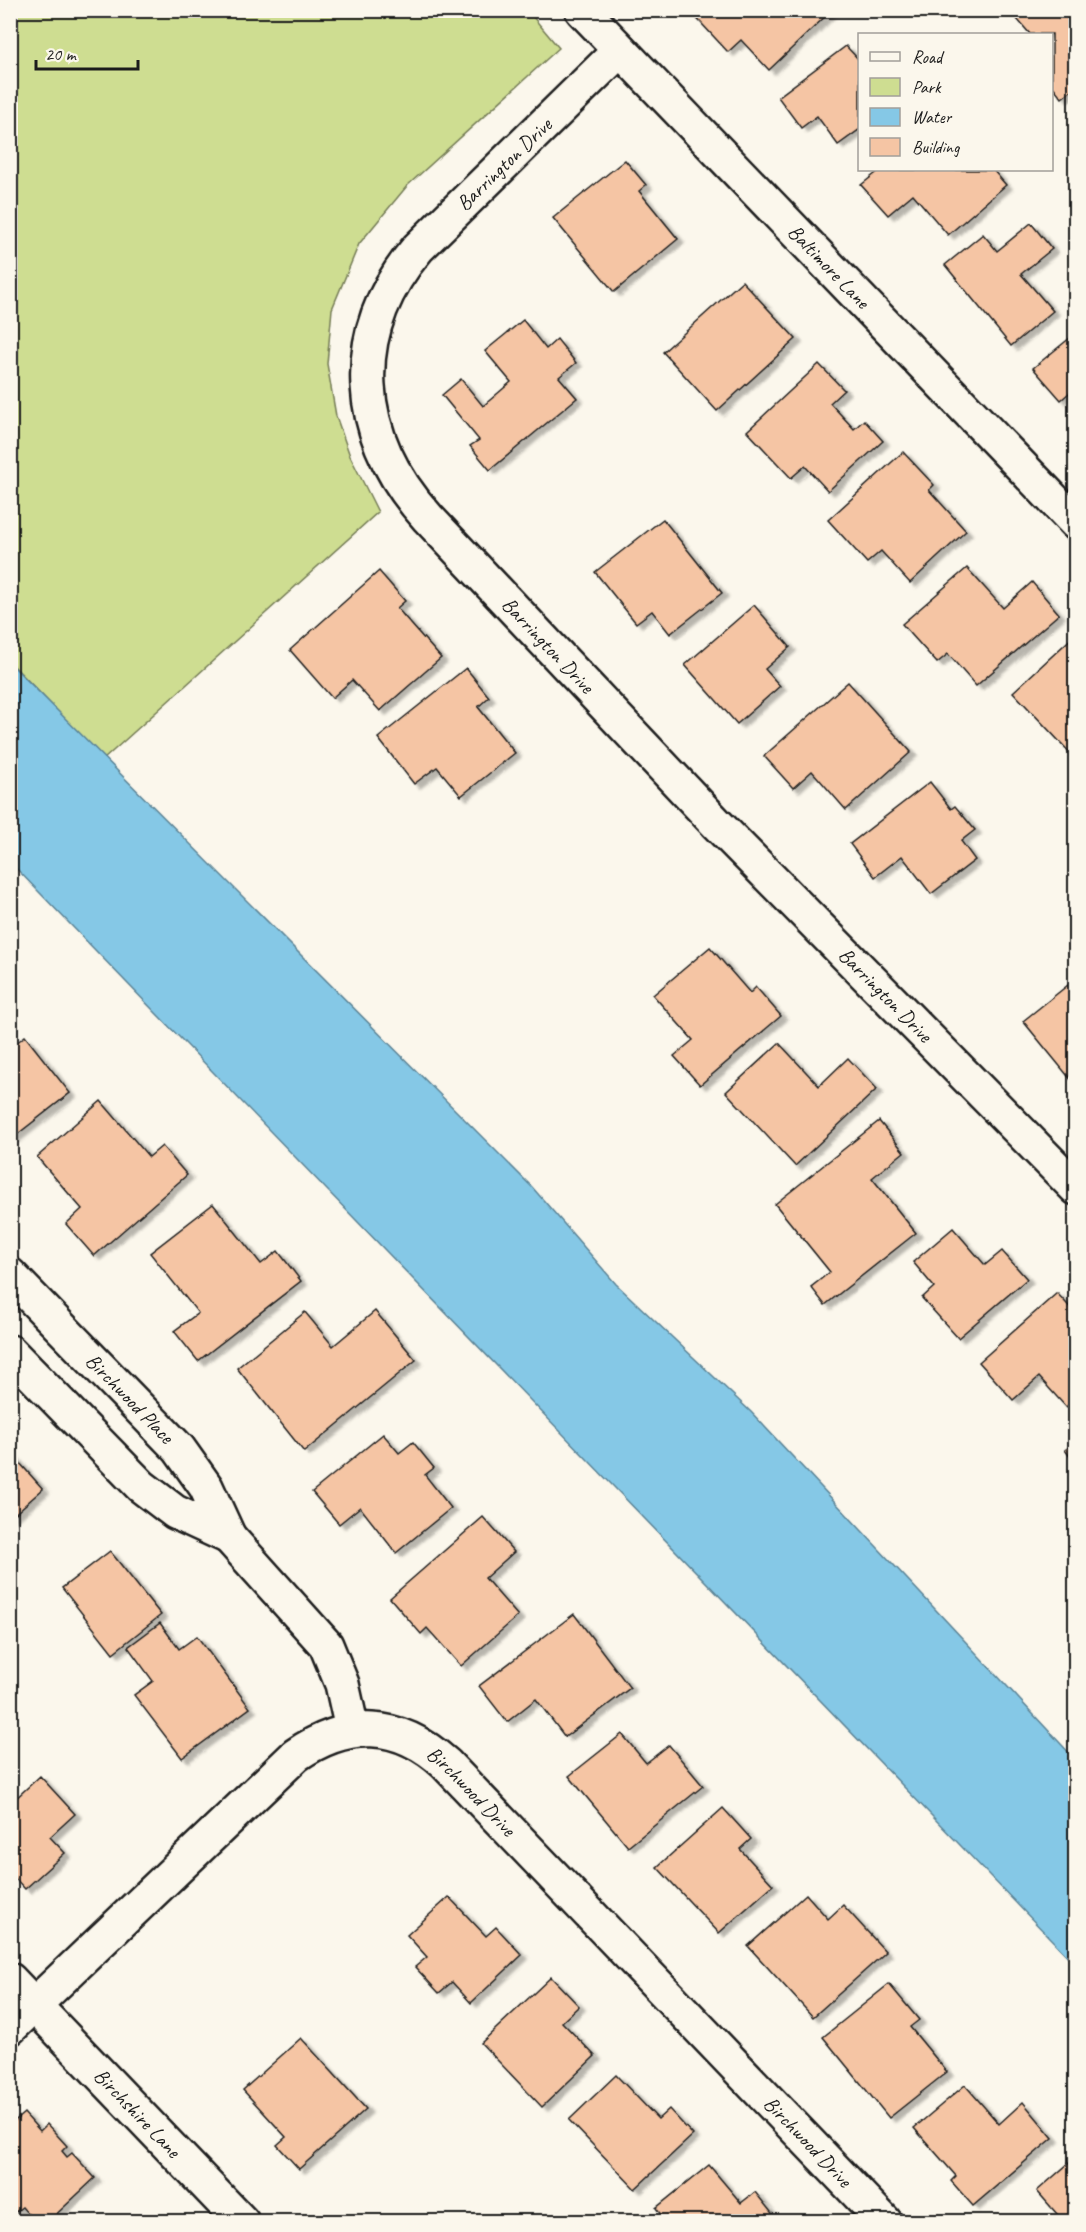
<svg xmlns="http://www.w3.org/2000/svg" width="1086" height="2232" viewBox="0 0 1086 2232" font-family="Caveat,sans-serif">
	<defs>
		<filter id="shadow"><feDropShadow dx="6" dy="4" stdDeviation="1.5" flood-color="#0004"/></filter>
	</defs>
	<rect width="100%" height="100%" fill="#fbf7ec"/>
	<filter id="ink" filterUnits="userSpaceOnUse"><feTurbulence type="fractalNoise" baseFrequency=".0167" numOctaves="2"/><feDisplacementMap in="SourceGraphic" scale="12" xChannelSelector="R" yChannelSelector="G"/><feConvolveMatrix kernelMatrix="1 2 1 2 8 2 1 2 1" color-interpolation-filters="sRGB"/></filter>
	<g filter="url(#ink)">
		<!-- green -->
		<path fill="#cedd91" stroke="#757c56" stroke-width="1.5" d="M 11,10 L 528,11 L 559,48 L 407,186 L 359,244 L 332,309 L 327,364 L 336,416 L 350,456 L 378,512 L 104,759 L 11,663 Z"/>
		<!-- water -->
		<path fill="#85c8e6" stroke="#5b8395" stroke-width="1.5" d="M 10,663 L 532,1187 L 616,1284 L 751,1412 L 1075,1759 L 1075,1964 L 11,863 Z"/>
		<!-- building -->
		<g fill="#f5c5a4" stroke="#1c1c1c" stroke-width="1.5" filter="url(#shadow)">
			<path d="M 689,10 L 828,10 L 830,12 L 769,70 L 741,40 L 728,52 Z"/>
			<path d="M 1013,10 L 1076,10 L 1076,87 L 1062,98 L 1052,85 L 1052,34 L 1030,34 L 1011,12 Z"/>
			<path d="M 846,46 L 860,61 L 860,129 L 838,145 L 817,116 L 801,128 L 778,97 Z"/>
			<path d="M 625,160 L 646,185 L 639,191 L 678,239 L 614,292 L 553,218 Z"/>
			<path d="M 880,170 L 993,170 L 1006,185 L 948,235 L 913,194 L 888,215 L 861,185 Z"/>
			<path d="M 1031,223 L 1052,249 L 1021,274 L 1053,311 L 1011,346 L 945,265 L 983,234 L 997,251 Z"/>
			<path d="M 742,281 L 796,339 L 717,411 L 663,352 Z"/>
			<path d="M 523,320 L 546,349 L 557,339 L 576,363 L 559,377 L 577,398 L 490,470 L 470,446 L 479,440 L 442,395 L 461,379 L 483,406 L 511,382 L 485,351 Z"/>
			<path d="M 1076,333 L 1076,387 L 1061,400 L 1033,368 Z"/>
			<path d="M 819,364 L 844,390 L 830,403 L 854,429 L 864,420 L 883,441 L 828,491 L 805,466 L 791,478 L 747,431 Z"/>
			<path d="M 903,452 L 934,485 L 929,490 L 966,531 L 910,583 L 881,551 L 867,563 L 828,520 Z"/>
			<path d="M 663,519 L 722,593 L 670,634 L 652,611 L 636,623 L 595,572 Z"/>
			<path d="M 967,568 L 1003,608 L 1032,582 L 1059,614 L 976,686 L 948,654 L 937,663 L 902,624 Z"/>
			<path d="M 379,571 L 405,601 L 397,608 L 441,658 L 380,711 L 352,680 L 332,698 L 290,650 Z"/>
			<path d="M 754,605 L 790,647 L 765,669 L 780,686 L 737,724 L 685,665 Z"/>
			<path d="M 1076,634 L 1076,759 L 1013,692 Z"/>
			<path d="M 466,668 L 489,697 L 478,707 L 515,753 L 461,796 L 437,767 L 414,784 L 378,738 Z"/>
			<path d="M 848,682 L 911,752 L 846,810 L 812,771 L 793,788 L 764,756 Z"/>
			<path d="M 930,782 L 951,809 L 955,806 L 975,830 L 961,841 L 975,860 L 931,894 L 902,856 L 875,877 L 850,844 Z"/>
			<path d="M 710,947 L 750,993 L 756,987 L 781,1016 L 700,1085 L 674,1056 L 693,1040 L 653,995 Z"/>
			<path d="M 1068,985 L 1076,995 L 1076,1086 L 1023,1021 Z"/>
			<path d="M 25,1036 L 70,1093 L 10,1140 L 10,1048 Z"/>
			<path d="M 779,1043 L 819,1086 L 848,1058 L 877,1089 L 795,1166 L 726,1092 Z"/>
			<path d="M 101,1101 L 149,1157 L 162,1146 L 187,1175 L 94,1256 L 66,1224 L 82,1209 L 37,1157 Z"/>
			<path d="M 879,1121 L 904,1152 L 872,1178 L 916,1233 L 825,1305 L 811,1287 L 830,1272 L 775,1204 Z"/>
			<path d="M 213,1204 L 261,1264 L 278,1251 L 301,1281 L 198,1361 L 174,1331 L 198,1313 L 150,1253 Z"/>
			<path d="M 953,1228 L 985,1265 L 1002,1251 L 1027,1279 L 958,1338 L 922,1298 L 934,1287 L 913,1262 Z"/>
			<path d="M 1057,1293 L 1076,1314 L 1076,1398 L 1066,1407 L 1039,1377 L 1013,1400 L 979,1362 Z"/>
			<path d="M 375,1311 L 416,1360 L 304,1452 L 237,1368 L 305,1312 L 333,1346 Z"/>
			<path d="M 383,1434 L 399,1453 L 413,1442 L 434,1468 L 425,1475 L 451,1508 L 396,1553 L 360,1507 L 339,1524 L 312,1492 Z"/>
			<path d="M 1076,1442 L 1076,1465 L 1065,1450 Z"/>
			<path d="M 10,1452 L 43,1489 L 10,1518 Z"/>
			<path d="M 483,1517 L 514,1552 L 485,1578 L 518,1616 L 461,1666 L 427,1628 L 421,1634 L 390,1598 Z"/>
			<path d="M 110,1551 L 161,1615 L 113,1653 L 62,1588 Z"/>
			<path d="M 574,1614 L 630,1688 L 565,1737 L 536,1699 L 507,1722 L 479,1686 Z"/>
			<path d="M 160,1623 L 179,1649 L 197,1636 L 250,1708 L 182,1758 L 134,1695 L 153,1681 L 128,1647 Z"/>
			<path d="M 622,1734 L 646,1763 L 669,1745 L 703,1786 L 628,1847 L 569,1776 Z"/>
			<path d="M 40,1776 L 75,1814 L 50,1837 L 65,1853 L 25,1889 L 10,1873 L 10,1799 L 13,1801 Z"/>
			<path d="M 723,1808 L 751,1839 L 740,1849 L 773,1885 L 719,1933 L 657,1867 Z"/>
			<path d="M 806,1894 L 828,1919 L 843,1905 L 886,1952 L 813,2017 L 748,1946 Z"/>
			<path d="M 449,1897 L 486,1936 L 496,1927 L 522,1955 L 471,2003 L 452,1982 L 439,1993 L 415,1967 L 427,1957 L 407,1935 Z"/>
			<path d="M 551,1977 L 579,2006 L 562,2022 L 595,2056 L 542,2107 L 481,2043 Z"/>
			<path d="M 889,1984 L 919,2020 L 910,2027 L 947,2072 L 889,2118 L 823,2037 Z"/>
			<path d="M 301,2038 L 366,2109 L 299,2169 L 277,2145 L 286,2137 L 243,2090 Z"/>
			<path d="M 616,2075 L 658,2119 L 669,2109 L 693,2135 L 635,2189 L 569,2120 Z"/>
			<path d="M 965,2085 L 999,2124 L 1023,2102 L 1053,2138 L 973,2206 L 951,2181 L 956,2176 L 914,2128 Z"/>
			<path d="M 24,2113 L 40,2131 L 47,2124 L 67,2146 L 62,2151 L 67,2157 L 72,2153 L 95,2178 L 48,2222 L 35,2222 L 22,2207 L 10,2216 L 10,2125 Z"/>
			<path d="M 1076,2157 L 1076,2222 L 1064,2222 L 1037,2191 Z"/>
			<path d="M 709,2165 L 741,2203 L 755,2192 L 779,2222 L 666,2222 L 656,2208 Z"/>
		</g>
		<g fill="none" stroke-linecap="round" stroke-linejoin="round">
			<defs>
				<g id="minor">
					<path id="s1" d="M 582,10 L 1076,523"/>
					<path id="s2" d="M 620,50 L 418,248 C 345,334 354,436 428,518 L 717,824 L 1076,1188"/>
					<path id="s3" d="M 10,1275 L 179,1449 L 206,1487 L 229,1537 L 175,1512 L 141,1486 L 10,1352"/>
					<path d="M 229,1537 L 326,1645 L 342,1684 L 352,1729"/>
					<path id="s4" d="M 10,1980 L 242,2222"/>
					<path id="s5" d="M 10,2028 L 296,1755 C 347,1720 398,1720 446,1764 L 885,2222"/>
				</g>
			</defs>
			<!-- minor casing -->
			<use href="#minor" stroke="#1c1c1c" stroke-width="38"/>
			<!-- minor -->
			<use href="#minor" stroke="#fbf7ec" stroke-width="33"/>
		</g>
	</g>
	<g text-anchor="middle" stroke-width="6" stroke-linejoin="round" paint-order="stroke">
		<!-- street labels -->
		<g font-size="21" fill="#1c1c1c" stroke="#fbf7ec">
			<text transform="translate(504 164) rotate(-44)" y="7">Barrington Drive</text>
			<text dy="7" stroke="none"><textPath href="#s1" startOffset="356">Baltimore Lane</textPath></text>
			<text dy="7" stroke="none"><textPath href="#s2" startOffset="756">Barrington Drive</textPath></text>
			<text dy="7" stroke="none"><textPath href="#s2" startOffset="1242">Barrington Drive</textPath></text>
			<text dy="7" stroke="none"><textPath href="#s3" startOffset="172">Birchwood Place</textPath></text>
			<text dy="7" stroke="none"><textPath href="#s5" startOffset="597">Birchwood Drive</textPath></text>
			<text dy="7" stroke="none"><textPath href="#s4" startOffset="184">Birchshire Lane</textPath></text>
			<text dy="7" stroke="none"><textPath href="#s5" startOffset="1083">Birchwood Drive</textPath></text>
		</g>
	</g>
	<!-- margin -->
	<rect width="1086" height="2232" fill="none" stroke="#fbf7ec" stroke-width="36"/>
	<rect x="18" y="18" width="1050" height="2196" fill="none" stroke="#1c1c1c" stroke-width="2" filter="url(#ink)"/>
	<!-- legend -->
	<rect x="858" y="33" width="195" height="138" fill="#fbf7ec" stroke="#a29f99" stroke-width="1.5"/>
	<rect x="870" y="52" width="30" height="9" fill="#fbf7ec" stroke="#a29f99" stroke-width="1.5"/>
	<text x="912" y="63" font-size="18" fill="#1c1c1c">Road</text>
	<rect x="870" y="78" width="30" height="18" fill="#cedd91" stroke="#a29f99" stroke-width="1.5"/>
	<text x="912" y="93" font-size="18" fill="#1c1c1c">Park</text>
	<rect x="870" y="108" width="30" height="18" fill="#85c8e6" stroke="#a29f99" stroke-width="1.5"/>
	<text x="912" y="123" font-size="18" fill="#1c1c1c">Water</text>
	<rect x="870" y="138" width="30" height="18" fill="#f5c5a4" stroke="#a29f99" stroke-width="1.5"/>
	<text x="912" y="153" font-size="18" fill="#1c1c1c">Building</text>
	<!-- scale -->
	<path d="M36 60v9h102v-9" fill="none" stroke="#1c1c1c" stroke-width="3"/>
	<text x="45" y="60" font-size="18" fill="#1c1c1c" stroke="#fbf7ec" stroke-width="4.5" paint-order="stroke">20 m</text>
</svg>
